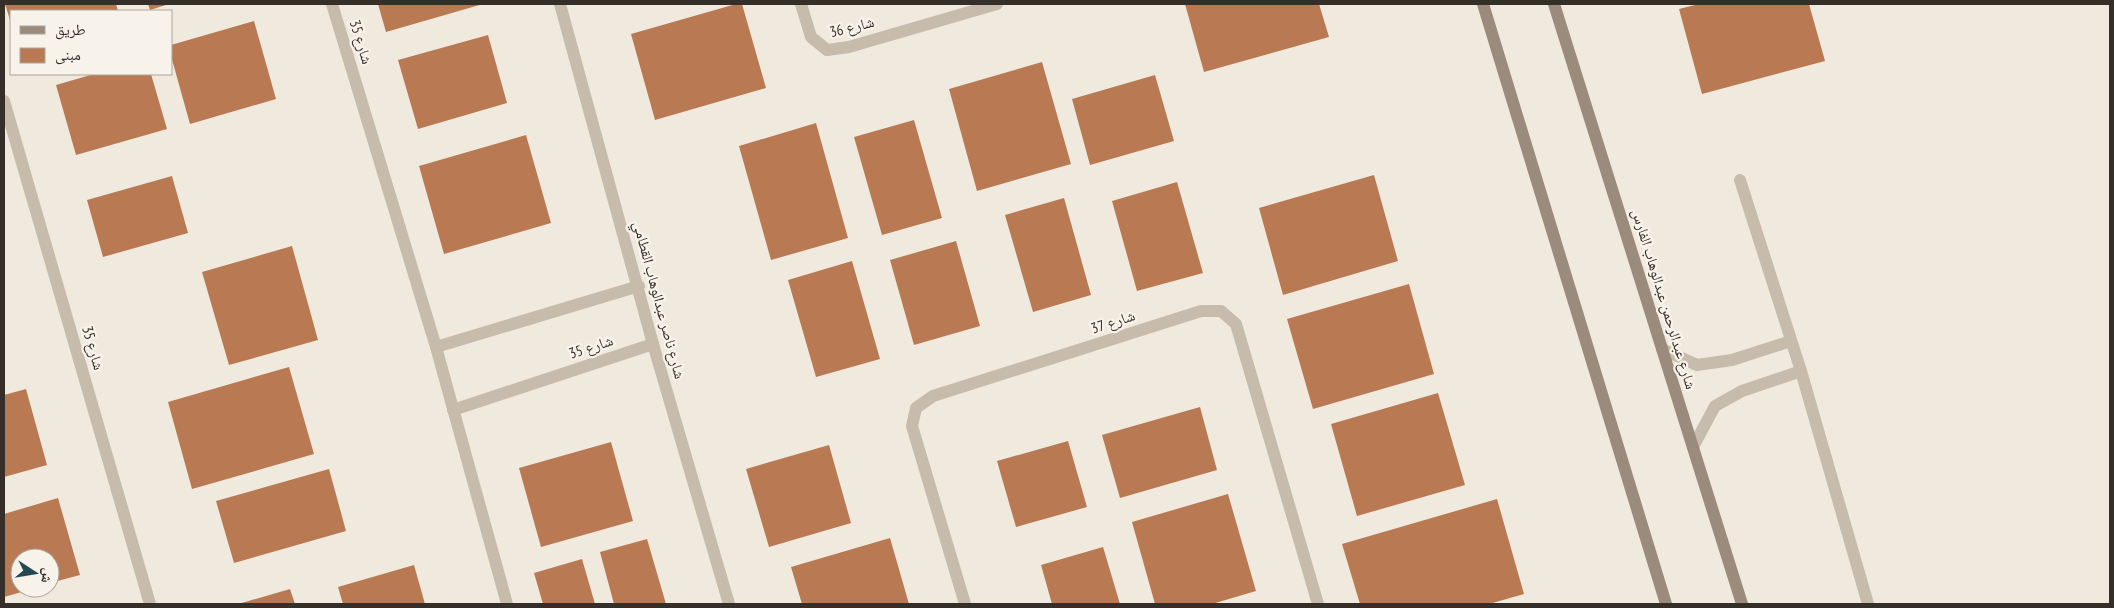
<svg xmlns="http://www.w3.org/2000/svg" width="2114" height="608" viewBox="0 0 2114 608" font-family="'PT Sans Narrow','Noto Naskh Arabic',sans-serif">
	<rect width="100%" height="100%" fill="#f0eade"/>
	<!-- building -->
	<g fill="#b97953">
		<path d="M 5,4 L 116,4 L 118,11 L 11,11 L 11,23 Z"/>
		<path d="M 148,4 L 169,4 L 150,10 Z"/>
		<path d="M 378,4 L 483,4 L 386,32 Z"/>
		<path d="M 736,4 L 742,4 L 766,88 L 655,120 L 631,34 Z"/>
		<path d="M 1185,4 L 1319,4 L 1329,37 L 1204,72 Z"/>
		<path d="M 1699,4 L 1809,4 L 1825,61 L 1702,94 L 1679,9 Z"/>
		<path d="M 254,21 L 276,99 L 190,124 L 171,56 L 171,45 Z"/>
		<path d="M 488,35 L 507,103 L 418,129 L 398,60 Z"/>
		<path d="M 1042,62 L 1071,164 L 977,191 L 949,89 Z"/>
		<path d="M 94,74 L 151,74 L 167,129 L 76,155 L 56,85 Z"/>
		<path d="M 1155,75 L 1174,141 L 1090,165 L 1072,99 Z"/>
		<path d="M 914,120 L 942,218 L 882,235 L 854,137 Z"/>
		<path d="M 816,123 L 848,238 L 771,260 L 739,146 Z"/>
		<path d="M 526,135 L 551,223 L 444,254 L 419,166 Z"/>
		<path d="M 1374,175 L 1398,261 L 1283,295 L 1259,208 Z"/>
		<path d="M 172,176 L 188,233 L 103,257 L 87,200 Z"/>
		<path d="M 1177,182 L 1203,273 L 1137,291 L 1112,201 Z"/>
		<path d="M 1064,198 L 1091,295 L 1033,312 L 1005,215 Z"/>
		<path d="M 956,241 L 980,326 L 914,345 L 890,260 Z"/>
		<path d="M 292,246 L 318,340 L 229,365 L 202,272 Z"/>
		<path d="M 852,261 L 880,359 L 816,377 L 788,280 Z"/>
		<path d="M 1409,284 L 1434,374 L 1313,409 L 1287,319 Z"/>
		<path d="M 289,367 L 314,454 L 192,489 L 168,402 Z"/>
		<path d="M 26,389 L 47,465 L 4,477 L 4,395 Z"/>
		<path d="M 1438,393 L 1465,485 L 1357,516 L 1331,424 Z"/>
		<path d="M 1200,407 L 1217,470 L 1120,498 L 1102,435 Z"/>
		<path d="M 1068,441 L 1087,507 L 1016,527 L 997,461 Z"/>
		<path d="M 611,442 L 633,521 L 541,547 L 519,468 Z"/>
		<path d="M 829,445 L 851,523 L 769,547 L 746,469 Z"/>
		<path d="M 329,469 L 346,531 L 234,563 L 216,501 Z"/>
		<path d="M 1228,494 L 1256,591 L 1212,604 L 1155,604 L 1132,522 Z"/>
		<path d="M 58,498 L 80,575 L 50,583 L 50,558 L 20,558 L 20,588 L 32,589 L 4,597 L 4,514 Z"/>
		<path d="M 1497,499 L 1524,594 L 1489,604 L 1360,604 L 1342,544 Z"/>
		<path d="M 890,538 L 909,604 L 802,604 L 791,567 Z"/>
		<path d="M 647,539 L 666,604 L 614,604 L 600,552 Z"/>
		<path d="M 1103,547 L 1120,604 L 1052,604 L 1041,565 Z"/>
		<path d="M 582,559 L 595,604 L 543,604 L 534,573 Z"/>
		<path d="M 414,565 L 425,604 L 343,604 L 338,587 Z"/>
		<path d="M 290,589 L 295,604 L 238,604 Z"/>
	</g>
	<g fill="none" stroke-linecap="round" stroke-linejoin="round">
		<!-- lane -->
		<g stroke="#c7bcab" stroke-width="12">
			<path d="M 1740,180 L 1801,371 L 1868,604"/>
			<path d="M 1662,349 L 1697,365 L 1732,360 L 1791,341"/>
			<path d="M 1693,447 L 1715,406 L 1742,391 L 1801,371"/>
		</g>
		<!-- street -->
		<g stroke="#c7bcab" stroke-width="12">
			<path d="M 332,4 L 436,347 L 507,604"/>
			<path d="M 560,4 L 653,344 L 729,604"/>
			<path d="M 801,4 L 811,37 L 827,50 L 849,47 L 997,4"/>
			<path d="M 4,101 L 150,604"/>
			<path d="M 436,347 L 639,286"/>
			<path d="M 453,410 L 653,344"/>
			<path d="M 965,604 L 912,426 L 916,408 L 933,396 L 1201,311 L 1221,311 L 1236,324 L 1318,604"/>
		</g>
		<!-- secondary -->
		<g stroke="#9a8b7d" stroke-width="12">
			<path d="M 1483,4 L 1666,604"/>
			<path d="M 1554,4 L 1742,604"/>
		</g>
	</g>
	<g text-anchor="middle" stroke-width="4.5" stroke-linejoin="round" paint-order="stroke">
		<!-- street labels -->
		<g font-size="15" fill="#352f2a" stroke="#f8f3ea">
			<text transform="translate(852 27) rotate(-14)" y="5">شارع 36</text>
			<text transform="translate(361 42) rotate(73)" y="5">شارع 35</text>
			<text transform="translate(1664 299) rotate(73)" y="5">شارع عبدالرحمن عبدالوهاب الفارس</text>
			<text transform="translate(659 300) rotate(75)" y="5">شارع ناصر عبدالوهاب القطامي</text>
			<text transform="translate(1113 322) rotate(-18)" y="5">شارع 37</text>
			<text transform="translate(591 347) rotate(-18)" y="5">شارع 35</text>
			<text transform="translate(93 348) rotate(74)" y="5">شارع 35</text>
		</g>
	</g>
	<!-- border -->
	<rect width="2114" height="608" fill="none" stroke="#352f2a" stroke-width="10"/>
	<!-- legend -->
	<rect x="10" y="10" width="162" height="65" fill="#f8f3ea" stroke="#aaa59d"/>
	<rect x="20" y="26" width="25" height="8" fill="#9a8b7d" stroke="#aaa59d"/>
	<text x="55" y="35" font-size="15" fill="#352f2a">طريق</text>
	<rect x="20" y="48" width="25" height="15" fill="#b97953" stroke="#aaa59d"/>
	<text x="55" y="60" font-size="15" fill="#352f2a">مبنى</text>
	<!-- north arrow -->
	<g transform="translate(35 573) rotate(102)"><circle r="24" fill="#f8f3ea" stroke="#aaa59d"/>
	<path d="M0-4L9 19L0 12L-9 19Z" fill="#234953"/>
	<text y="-8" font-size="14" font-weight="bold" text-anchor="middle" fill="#352f2a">ش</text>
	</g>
</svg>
